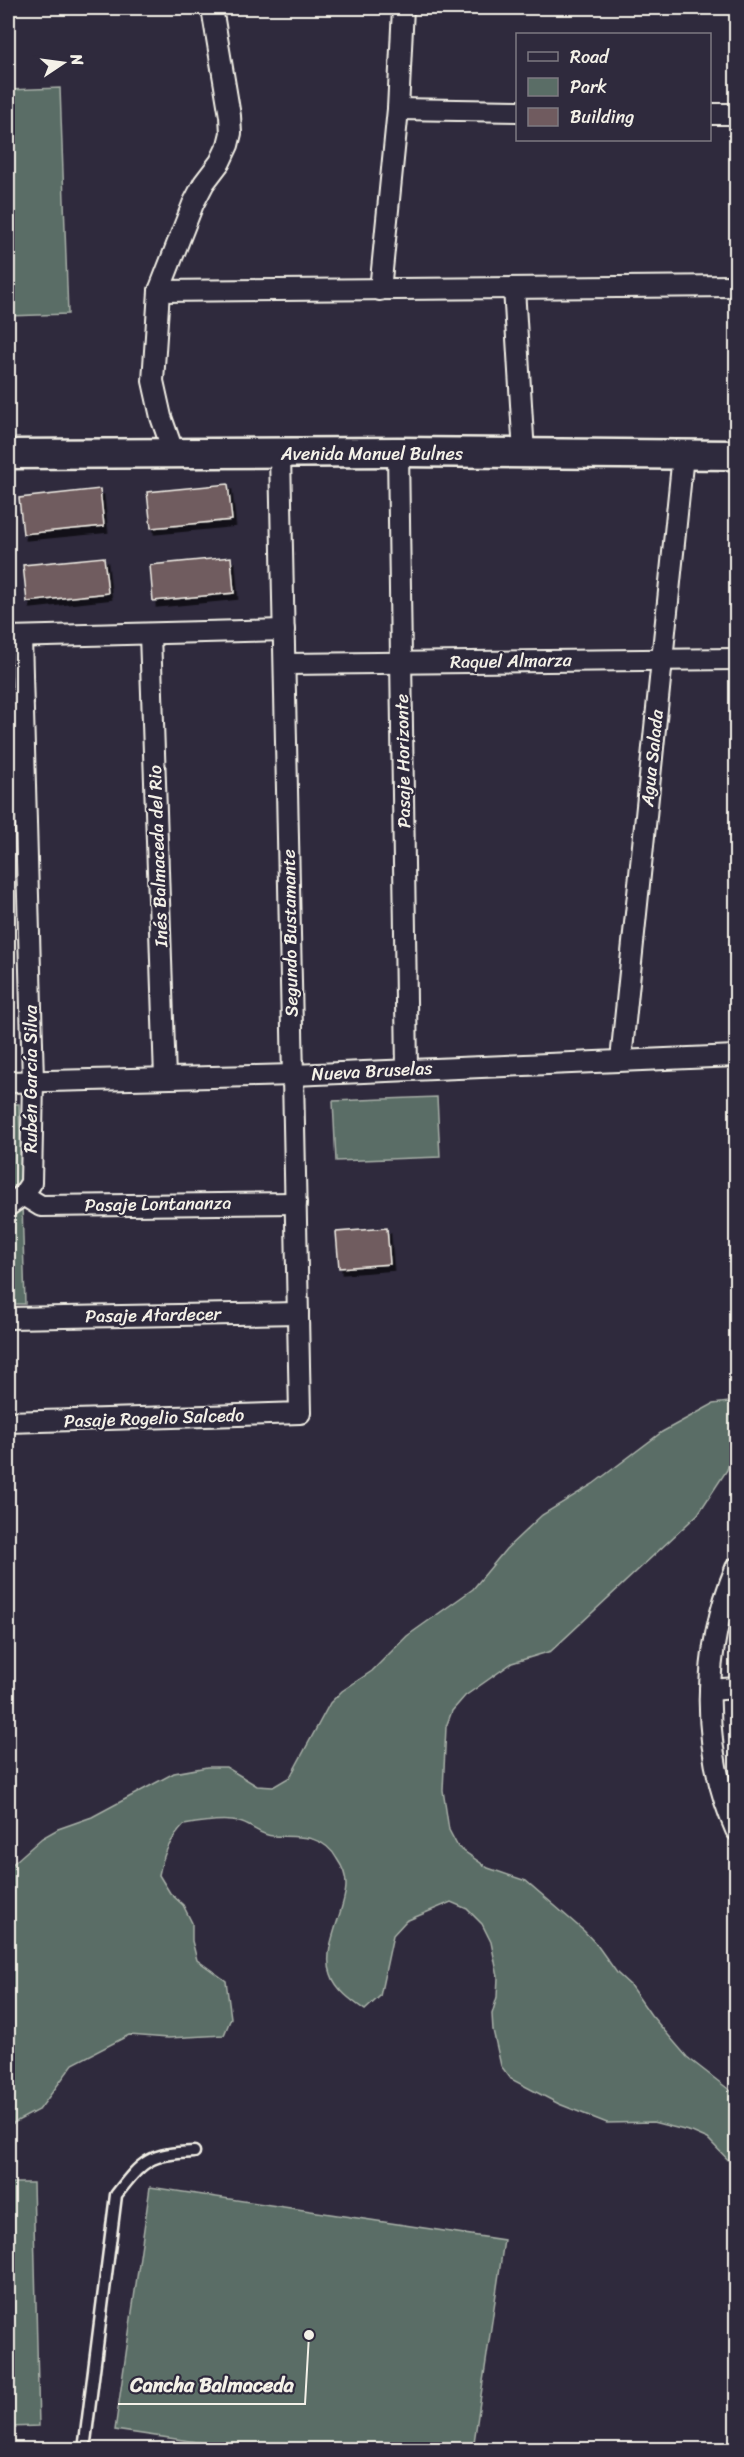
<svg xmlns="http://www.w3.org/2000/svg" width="744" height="2457" viewBox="0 0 744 2457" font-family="Sriracha,sans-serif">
	<defs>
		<filter id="shadow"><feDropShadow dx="3.5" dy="6" stdDeviation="0" flood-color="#0009"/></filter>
	</defs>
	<rect width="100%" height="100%" fill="#2f2a3d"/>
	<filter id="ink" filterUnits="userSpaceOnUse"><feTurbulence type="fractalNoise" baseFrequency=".0167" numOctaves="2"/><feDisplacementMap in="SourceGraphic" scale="12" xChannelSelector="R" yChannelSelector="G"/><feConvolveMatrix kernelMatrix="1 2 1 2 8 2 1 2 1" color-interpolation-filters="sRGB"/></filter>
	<g filter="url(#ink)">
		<!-- green -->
		<g fill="#5a6d66" stroke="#a7afa7" stroke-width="1.5">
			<path d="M 60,88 L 68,314 L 8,316 L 8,90 Z"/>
			<path d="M 437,1097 L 440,1157 L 336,1161 L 333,1101 Z"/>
			<path d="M 8,1104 L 19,1104 L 25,1304 L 8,1304 Z"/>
			<path d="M 729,1402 L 736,1411 L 736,1441 L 727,1470 L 698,1514 L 551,1651 L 512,1663 L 465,1696 L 452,1711 L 446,1727 L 443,1790 L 449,1830 L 458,1847 L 488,1868 L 526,1881 L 584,1931 L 597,1945 L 617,1973 L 630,1985 L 651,2015 L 687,2057 L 736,2095 L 736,2168 L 708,2139 L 692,2132 L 653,2122 L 607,2123 L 559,2104 L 511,2079 L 501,2066 L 493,2030 L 492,2014 L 497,1997 L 498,1977 L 491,1942 L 482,1924 L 467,1909 L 451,1902 L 406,1921 L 393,1935 L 380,1996 L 365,2010 C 352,2001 336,1990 331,1974 C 321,1948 346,1910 346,1885 C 346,1876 342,1866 337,1859 C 323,1833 297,1837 273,1836 C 261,1836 250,1824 239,1822 C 223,1818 200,1822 184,1825 C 170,1840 163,1854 159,1875 L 170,1893 L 183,1905 L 192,1923 L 192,1941 L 197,1960 L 226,1981 L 231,2018 L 224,2035 L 168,2038 L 129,2035 L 73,2064 L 40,2109 L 8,2126 L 8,1868 L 42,1838 L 58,1829 L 92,1817 L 174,1773 L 207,1767 L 226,1767 L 257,1786 L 273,1787 L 290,1777 L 330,1703 L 342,1691 L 372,1671 L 407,1636 L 473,1589 L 506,1549 L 542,1515 L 593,1484 L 662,1432 L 713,1404 Z"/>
			<path d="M 8,2183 L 33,2183 L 39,2426 L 8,2427 Z"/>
			<path d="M 150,2187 L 504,2240 L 473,2449 L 244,2449 L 115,2430 Z"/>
		</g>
		<!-- building -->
		<g fill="#705b5f" stroke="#f4f1e8" stroke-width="1.5" filter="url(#shadow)">
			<path d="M 228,484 L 232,520 L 151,528 L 147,492 Z"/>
			<path d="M 100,489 L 104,526 L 23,534 L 19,498 Z"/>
			<path d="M 104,557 L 108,593 L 27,602 L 23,565 Z"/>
			<path d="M 231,557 L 234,593 L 153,601 L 150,565 Z"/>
			<path d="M 387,1228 L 390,1264 L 339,1268 L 336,1232 Z"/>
		</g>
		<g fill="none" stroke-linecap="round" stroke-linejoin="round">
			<defs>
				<path id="lane" d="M 84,2450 L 116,2195 C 143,2160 149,2154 194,2152"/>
				<g id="street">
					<path d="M 398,109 L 518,111"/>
					<path d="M 710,114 L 736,114"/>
					<path d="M 514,288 L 524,454"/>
					<path d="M 380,290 L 398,109 L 403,8"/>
					<path d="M 159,291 L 736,286"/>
					<path d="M 398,452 L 407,1069"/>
					<path d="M 174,454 L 161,417 L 153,381 L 159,291 L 193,204 L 204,183 L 220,162 L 228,145 L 231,133 L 230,116 L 212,8"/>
					<path d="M 150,634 L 165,1078"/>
					<path d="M 8,637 L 284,630"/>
					<path d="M 285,664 L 736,659"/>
					<path d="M 621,1060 L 683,455"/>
					<path d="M 8,1082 L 293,1075 L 736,1056"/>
					<path d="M 23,1195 L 41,1206 L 296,1203"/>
					<path d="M 8,1206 L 23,1195 L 31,1183 L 33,1081 L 21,637"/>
					<path d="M 8,1318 L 298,1313"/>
					<path d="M 8,1422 L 300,1413 L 280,454"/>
					<path d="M 736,1568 C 702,1649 700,1749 736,1830"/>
					<path d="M 710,1690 L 736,1688"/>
				</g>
				<path id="secondary" d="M 8,454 L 398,452 L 736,455"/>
			</defs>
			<!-- lane casing -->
			<use href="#lane" stroke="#f4f1e8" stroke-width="15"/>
			<!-- street casing -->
			<use href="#street" stroke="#f4f1e8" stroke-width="24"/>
			<!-- secondary casing -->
			<use href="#secondary" stroke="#f4f1e8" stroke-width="33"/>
			<!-- lane -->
			<use href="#lane" stroke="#2f2a3d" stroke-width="10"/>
			<!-- street -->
			<use href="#street" stroke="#2f2a3d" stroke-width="20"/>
			<!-- secondary -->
			<use href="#secondary" stroke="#2f2a3d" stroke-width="28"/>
		</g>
	</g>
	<g text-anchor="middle" stroke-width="4.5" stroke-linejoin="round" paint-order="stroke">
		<!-- street labels -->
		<g font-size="18" fill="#f4f1e8" stroke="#2f2a3d">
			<text x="372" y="460">Avenida Manuel Bulnes</text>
			<text transform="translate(511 661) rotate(-1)" y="6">Raquel Almarza</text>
			<text transform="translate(652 758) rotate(-84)" y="6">Agua Salada</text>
			<text transform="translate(403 761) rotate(-91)" y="6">Pasaje Horizonte</text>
			<text transform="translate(158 856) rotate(-92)" y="6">Inés Balmaceda del Rio</text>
			<text transform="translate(290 933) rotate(-91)" y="6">Segundo Bustamante</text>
			<text transform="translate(372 1071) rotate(-3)" y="6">Nueva Bruselas</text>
			<text transform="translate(31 1079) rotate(-90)" y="6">Rubén García Silva</text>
			<text transform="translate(158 1204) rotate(-1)" y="6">Pasaje Lontananza</text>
			<text transform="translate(153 1315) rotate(-1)" y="6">Pasaje Atardecer</text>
			<text transform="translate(154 1418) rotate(-2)" y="6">Pasaje Rogelio Salcedo</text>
		</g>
	</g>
	<!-- callouts -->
	<path fill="none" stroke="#f4f1e8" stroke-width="2" d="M309 2335L305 2404H118"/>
	<circle fill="#f4f1e8" stroke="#2f2a3d" stroke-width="2" cx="309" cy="2335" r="6"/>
	<g font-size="20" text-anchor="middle" font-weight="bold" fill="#f4f1e8" stroke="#2f2a3d" stroke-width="4.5" stroke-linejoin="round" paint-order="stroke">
		<text x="212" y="2392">Cancha Balmaceda</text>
	</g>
	<!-- margin -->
	<rect width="744" height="2457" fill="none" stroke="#2f2a3d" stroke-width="30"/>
	<rect x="15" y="15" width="714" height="2427" fill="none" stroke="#f4f1e8" stroke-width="2" filter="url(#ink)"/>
	<!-- legend -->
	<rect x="516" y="33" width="195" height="108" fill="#2f2a3d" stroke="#7e7a81" stroke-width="1.5"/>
	<rect x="528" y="52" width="30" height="9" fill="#2f2a3d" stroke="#7e7a81" stroke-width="1.5"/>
	<text x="570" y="63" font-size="18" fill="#f4f1e8">Road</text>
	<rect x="528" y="78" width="30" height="18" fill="#5a6d66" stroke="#7e7a81" stroke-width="1.5"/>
	<text x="570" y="93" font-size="18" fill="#f4f1e8">Park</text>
	<rect x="528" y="108" width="30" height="18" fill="#705b5f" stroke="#7e7a81" stroke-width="1.5"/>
	<text x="570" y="123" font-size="18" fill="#f4f1e8">Building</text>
	<!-- north arrow -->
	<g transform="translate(63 63) rotate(77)" stroke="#2f2a3d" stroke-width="4.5" paint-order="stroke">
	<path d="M0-4.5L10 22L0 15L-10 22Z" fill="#f4f1e8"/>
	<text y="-9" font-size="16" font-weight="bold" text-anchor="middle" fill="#f4f1e8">N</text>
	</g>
</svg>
